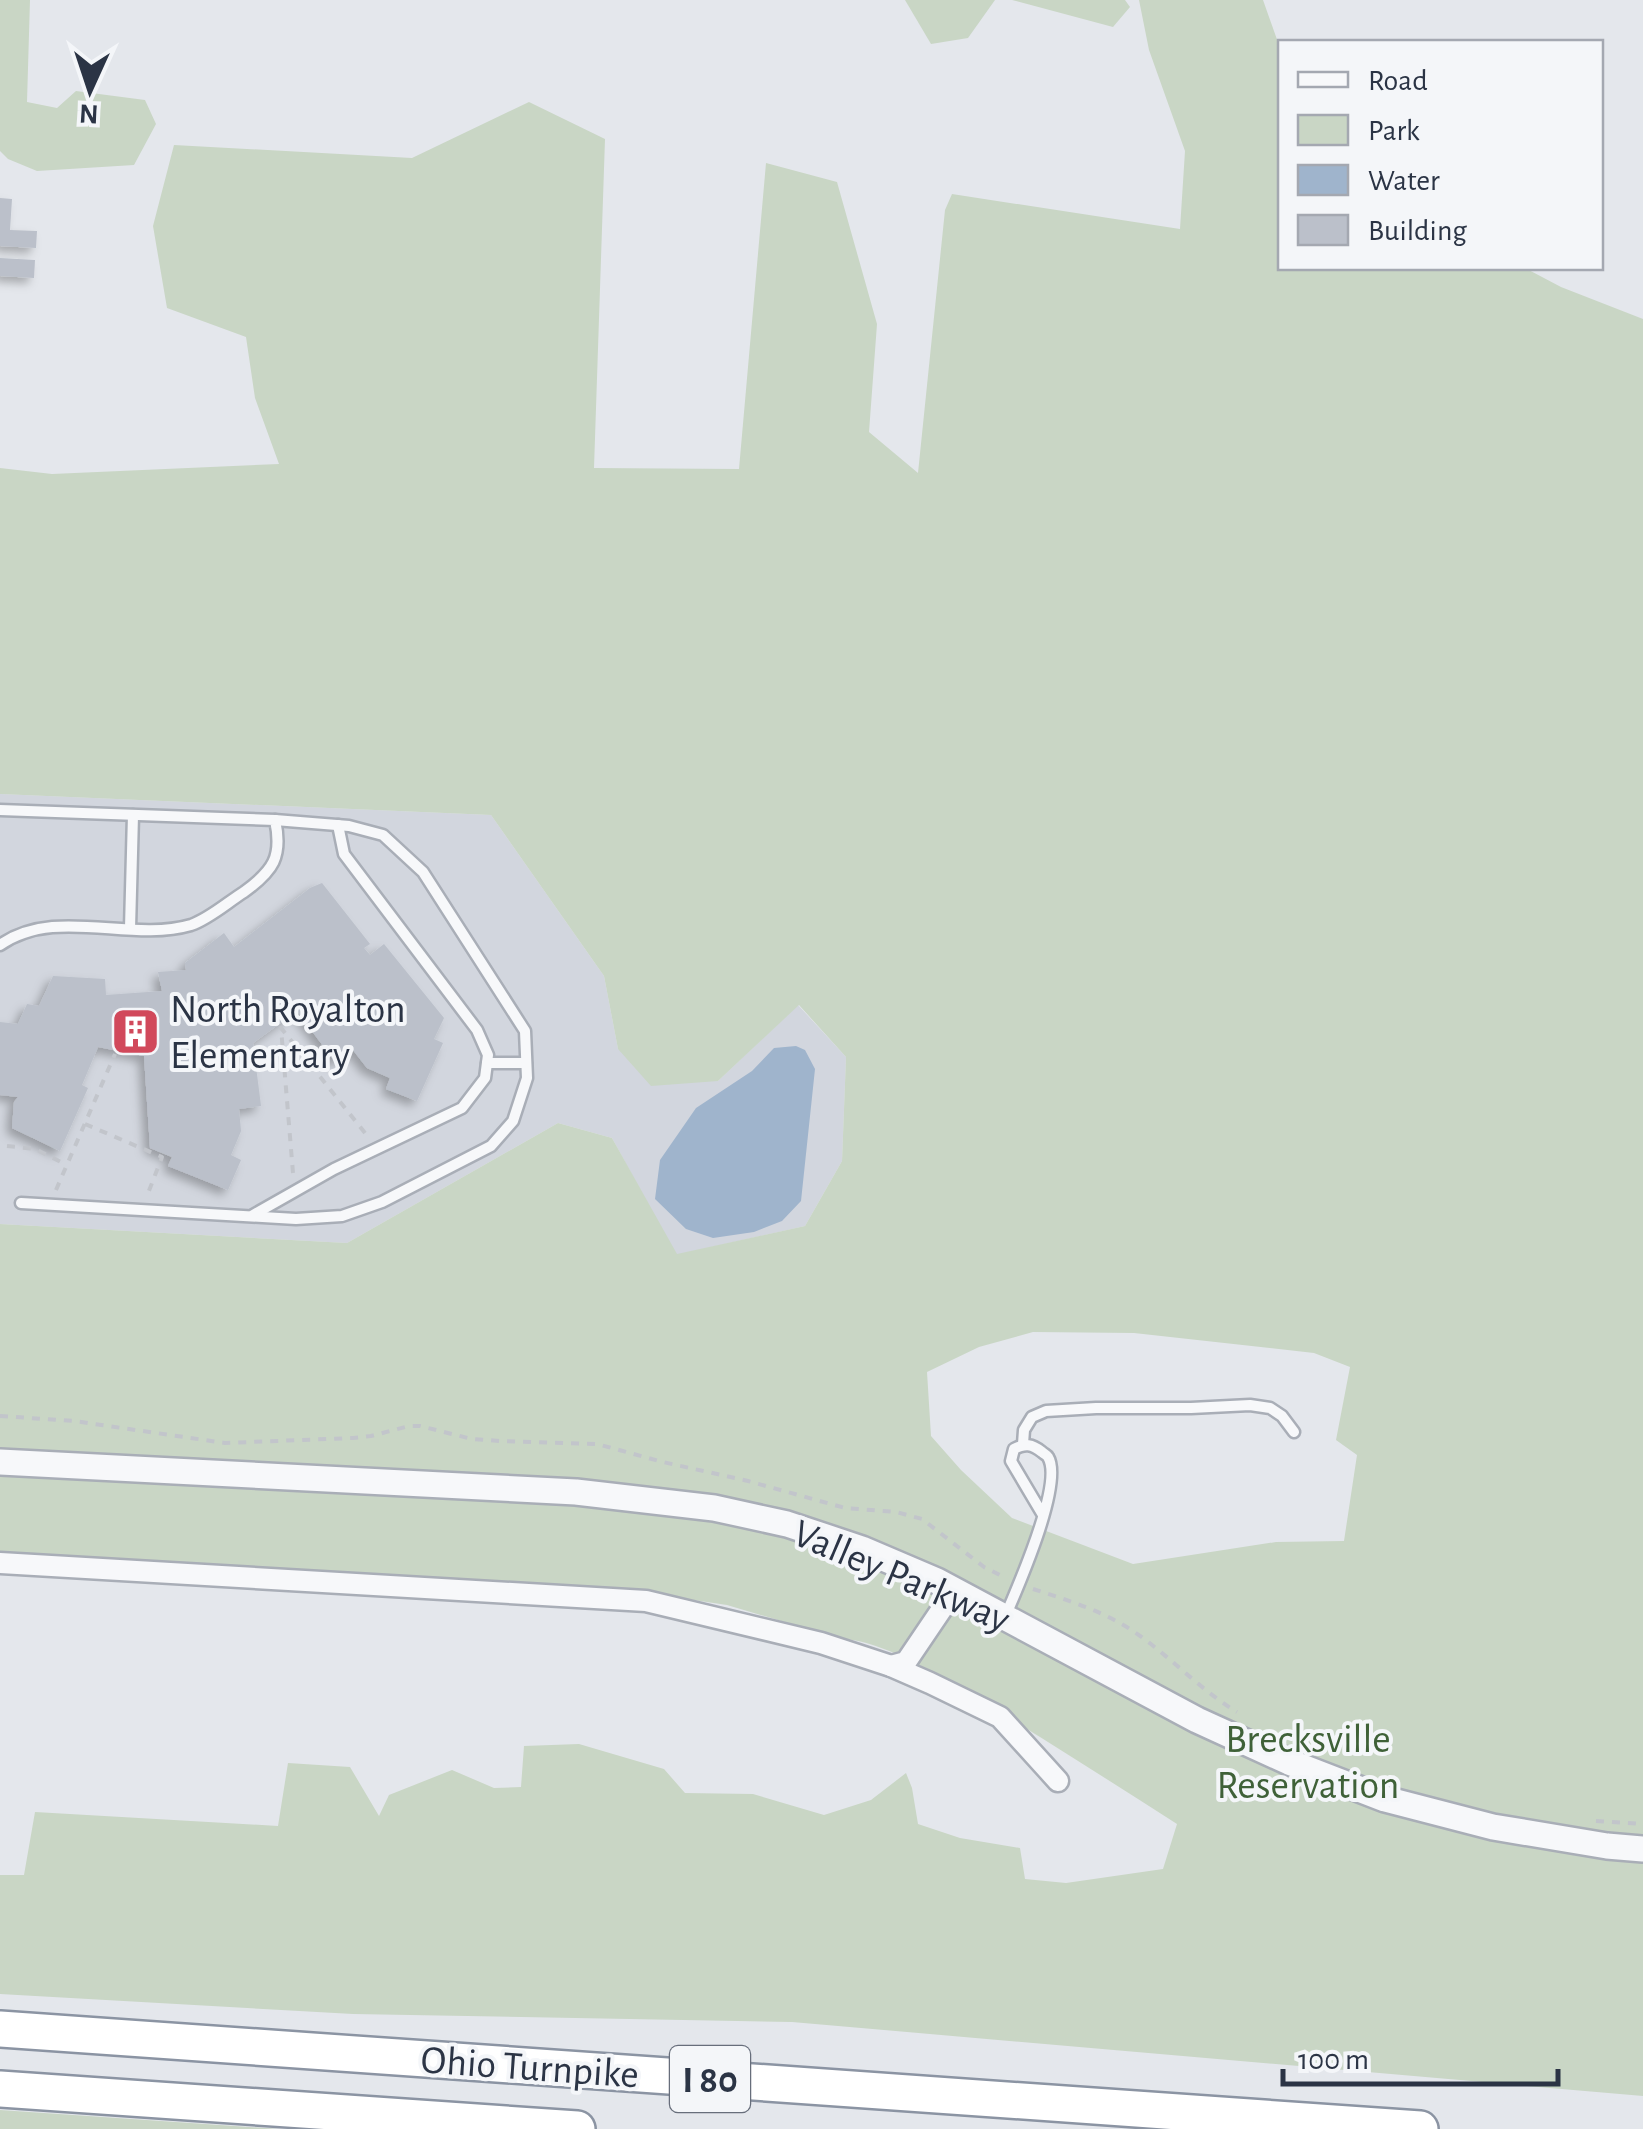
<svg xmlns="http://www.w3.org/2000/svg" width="1643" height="2129" viewBox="0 0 1643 2129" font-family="'Alegreya Sans',sans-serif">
	<defs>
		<filter id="shadow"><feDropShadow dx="-5.5" dy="5.5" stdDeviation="5" flood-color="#0004"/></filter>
	</defs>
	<rect width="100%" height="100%" fill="#e4e7ec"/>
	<!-- built -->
	<path fill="#d2d6de" d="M 0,794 L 491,815 L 604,976 L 618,1049 L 718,1081 L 798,1005 L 846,1057 L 842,1161 L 805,1226 L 676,1255 L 612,1138 L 558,1123 L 347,1243 L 0,1224 Z"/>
	<!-- green -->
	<g fill="#c9d6c5" fill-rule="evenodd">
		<path d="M 0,0 L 30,0 L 27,102 L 57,108 L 76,91 L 145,100 L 156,124 L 134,165 L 37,171 L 8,159 L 0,151 Z"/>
		<path d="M 905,0 L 995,0 L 968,38 L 931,44 Z"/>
		<path d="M 1012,0 L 1125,0 L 1130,7 L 1113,27 Z"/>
		<path d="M 1139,0 L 1263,0 L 1280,48 L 1280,268 L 1525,268 L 1561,287 L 1643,319 L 1643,2096 L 792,2022 L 353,2014 L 0,1994 L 0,1875 L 24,1875 L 35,1812 L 278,1826 L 288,1763 L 350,1767 L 379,1816 L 389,1795 L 452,1770 L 494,1788 L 521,1787 L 524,1746 L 579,1744 L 664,1769 L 685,1793 L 753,1794 L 824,1815 L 871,1800 L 906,1773 L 912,1788 L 918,1824 L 960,1838 L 1020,1848 L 1025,1879 L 1066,1883 L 1163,1869 L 1177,1824 C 1132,1795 1086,1766 1040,1737 C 994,1708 894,1640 842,1639 L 727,1605 L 640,1592 L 0,1555 L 0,1224 L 347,1243 L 558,1123 L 612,1138 L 677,1254 L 805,1226 L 842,1161 L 846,1057 L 799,1005 L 718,1081 L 651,1086 L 618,1049 L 604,976 L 491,815 L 0,794 L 0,468 L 52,474 L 279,464 L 255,398 L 246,337 L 167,308 L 153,226 L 174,145 L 412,158 L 529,102 L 605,139 L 594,468 L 739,469 L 766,163 L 837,182 L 877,324 L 869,432 L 918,473 L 945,210 L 952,194 L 1180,229 L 1185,151 L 1149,50 ZM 1033,1332 L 1134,1333 L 1314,1353 L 1350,1367 L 1336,1440 L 1357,1455 L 1344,1541 L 1276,1542 L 1133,1564 L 1012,1518 L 961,1470 L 931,1436 L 927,1372 L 979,1347 Z"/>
		<path d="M 0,2110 L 279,2129 L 0,2129 Z"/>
	</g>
	<!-- water -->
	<path fill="#9fb4cc" d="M 796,1046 L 805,1050 L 815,1069 L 801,1201 L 782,1221 L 754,1232 L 713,1238 L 686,1229 L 655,1199 L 660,1160 L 696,1108 L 752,1071 L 774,1048 Z"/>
	<!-- building -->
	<g fill="#bbc0ca" filter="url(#shadow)">
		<path d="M 0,198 L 12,199 L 10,230 L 37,231 L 36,248 L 0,246 Z"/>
		<path d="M 0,258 L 35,260 L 34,278 L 0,276 Z"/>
		<path d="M 322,883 L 370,944 L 364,948 L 370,955 L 384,944 L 444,1018 L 434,1039 L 443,1043 L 417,1101 L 386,1089 L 390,1078 L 367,1068 L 353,1050 L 335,1062 L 297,1011 L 253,1043 L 261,1106 L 239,1109 L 241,1131 L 231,1155 L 241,1160 L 228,1190 L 168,1166 L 172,1157 L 150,1148 L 144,1056 L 98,1047 L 82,1085 L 88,1088 L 60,1151 L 12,1128 L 14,1102 L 18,1097 L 0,1095 L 0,1022 L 18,1024 L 27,1004 L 39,1006 L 53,976 L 105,979 L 106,995 L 162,991 L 158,972 L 186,970 L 185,963 L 224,933 L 234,947 L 310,888 Z"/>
	</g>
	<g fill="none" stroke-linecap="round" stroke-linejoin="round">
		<defs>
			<g id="service">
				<path d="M 0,810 L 275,820 C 283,857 273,871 244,892 C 228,902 209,919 191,925 C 129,943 56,906 0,945"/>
				<path d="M 130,928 L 133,815"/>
				<path d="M 487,1063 L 526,1063"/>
				<path d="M 21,1203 L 296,1219 L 342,1216 L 382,1202 L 491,1146 L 513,1121 L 527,1078 L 525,1031 L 423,872 L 383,835 L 349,826 L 275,820"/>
				<path d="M 253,1215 L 334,1169 L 462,1108 L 485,1078 L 488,1055 L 477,1030 L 344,854 L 338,825"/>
				<path d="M 1023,1444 L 1024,1430 L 1032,1417 L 1046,1411 L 1096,1408 L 1191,1408 L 1250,1405 L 1270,1408 L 1282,1416 L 1294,1432"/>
				<path d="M 1005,1617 C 1017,1589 1064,1483 1048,1457 C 1047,1455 1044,1454 1042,1452 C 1032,1444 1025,1443 1014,1449 L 1011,1461 L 1043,1515"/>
			</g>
			<g id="minor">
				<path d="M 0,1563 L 646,1601 L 821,1643 L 891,1666 L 930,1683 L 1000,1717 L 1058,1781"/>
				<path d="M 891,1666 L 906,1662 L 954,1591"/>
			</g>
			<path id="tertiary" d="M 0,1462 L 576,1492 L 714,1508 L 787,1524 L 862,1549 L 937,1581 L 1197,1720 L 1289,1762 L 1385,1799 L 1493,1827 L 1607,1846 L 1643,1849"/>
			<g id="motorway">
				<path d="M 0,2029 L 1420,2129"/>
				<path d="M 0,2089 L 577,2129"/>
			</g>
		</defs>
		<!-- service casing -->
		<use href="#service" stroke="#a9aeb7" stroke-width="15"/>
		<!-- minor casing -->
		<use href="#minor" stroke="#a9aeb7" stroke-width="25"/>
		<!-- tertiary casing -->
		<use href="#tertiary" stroke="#a9aeb7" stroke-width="30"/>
		<!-- motorway casing -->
		<use href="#motorway" stroke="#8b94a3" stroke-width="40"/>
		<!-- path -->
		<g stroke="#c2c5cb" stroke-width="4" stroke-dasharray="8 8" stroke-linecap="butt">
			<path d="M 85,1124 L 162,1157 L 147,1196"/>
			<path d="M 7,1146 L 35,1149 L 67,1165"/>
			<path d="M 293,1173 L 281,1028 L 369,1138"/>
			<path d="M 56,1190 L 115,1054"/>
			<path d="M 0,1416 L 74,1421 L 225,1443 L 353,1438 L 371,1436 L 409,1426 L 420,1426 L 472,1439 L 500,1441 L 597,1444 L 663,1462 L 748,1481 L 845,1508 L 896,1512 L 922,1519 L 984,1567 L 1006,1578"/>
			<path d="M 1033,1589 C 1067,1600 1103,1611 1133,1631 C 1170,1656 1199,1689 1237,1712"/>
			<path d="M 1596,1821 L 1643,1824"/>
		</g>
		<!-- service -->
		<use href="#service" stroke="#f7f8fa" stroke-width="10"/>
		<!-- minor -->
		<use href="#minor" stroke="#f7f8fa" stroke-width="20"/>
		<!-- tertiary -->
		<use href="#tertiary" stroke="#f7f8fa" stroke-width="25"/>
		<!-- motorway -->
		<use href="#motorway" stroke="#fff" stroke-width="35"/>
	</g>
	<!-- icons -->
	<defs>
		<symbol id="building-square" viewBox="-11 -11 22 22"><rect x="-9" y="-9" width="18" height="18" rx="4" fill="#d1495b" stroke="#f4f6f9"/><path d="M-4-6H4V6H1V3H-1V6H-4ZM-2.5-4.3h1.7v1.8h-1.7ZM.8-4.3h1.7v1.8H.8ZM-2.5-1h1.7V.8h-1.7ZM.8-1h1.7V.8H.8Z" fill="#fff"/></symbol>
	</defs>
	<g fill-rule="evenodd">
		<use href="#building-square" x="108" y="1004" width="55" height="55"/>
	</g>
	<g text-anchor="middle" stroke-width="8" stroke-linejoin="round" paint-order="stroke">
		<!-- shield labels -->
		<rect fill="#f4f6f9" stroke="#676e7b" stroke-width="2.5" x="670" y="2046" width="80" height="66" rx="8"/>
		<g font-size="38" font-weight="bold" fill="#2b3445">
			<text x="710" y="2092">I 80</text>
		</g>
		<!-- poi labels -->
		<g font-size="40" fill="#2b3445" stroke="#f4f6f9" text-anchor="start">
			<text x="170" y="1022">North Royalton<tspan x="170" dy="46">Elementary</tspan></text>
		</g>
		<!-- street labels -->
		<g font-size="40" fill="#2b3445" stroke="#f4f6f9">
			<text transform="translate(902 1575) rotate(23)" y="14">Valley Parkway</text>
			<text transform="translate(530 2066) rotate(4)" y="14">Ohio Turnpike</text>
		</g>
		<!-- park labels -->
		<g font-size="40" fill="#3f6138" stroke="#f4f6f9">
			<text x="1308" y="1752">Brecksville<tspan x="1308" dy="46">Reservation</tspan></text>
		</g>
	</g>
	<!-- legend -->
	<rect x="1278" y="40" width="325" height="230" fill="#f4f6f9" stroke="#a4a8b1" stroke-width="2.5"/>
	<rect x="1298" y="72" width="50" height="15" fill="#f7f8fa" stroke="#a4a8b1" stroke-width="2.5"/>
	<text x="1368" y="90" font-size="30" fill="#2b3445">Road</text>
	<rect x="1298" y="115" width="50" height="30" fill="#c9d6c5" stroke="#a4a8b1" stroke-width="2.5"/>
	<text x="1368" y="140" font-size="30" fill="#2b3445">Park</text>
	<rect x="1298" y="165" width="50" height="30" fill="#9fb4cc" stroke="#a4a8b1" stroke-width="2.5"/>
	<text x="1368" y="190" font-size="30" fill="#2b3445">Water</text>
	<rect x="1298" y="215" width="50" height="30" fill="#bbc0ca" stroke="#a4a8b1" stroke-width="2.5"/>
	<text x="1368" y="240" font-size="30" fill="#2b3445">Building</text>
	<!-- north arrow -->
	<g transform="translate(90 90) rotate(183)" stroke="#f4f6f9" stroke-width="8" paint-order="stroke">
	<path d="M0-8L18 38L0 25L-18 38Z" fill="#2b3445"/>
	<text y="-15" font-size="28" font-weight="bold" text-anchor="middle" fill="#2b3445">N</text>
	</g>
	<!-- scale -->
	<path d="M1283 2069v15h275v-15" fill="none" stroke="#2b3445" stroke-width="5"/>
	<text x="1298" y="2069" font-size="30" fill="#2b3445" stroke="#f4f6f9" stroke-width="8" paint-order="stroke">100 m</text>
</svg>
